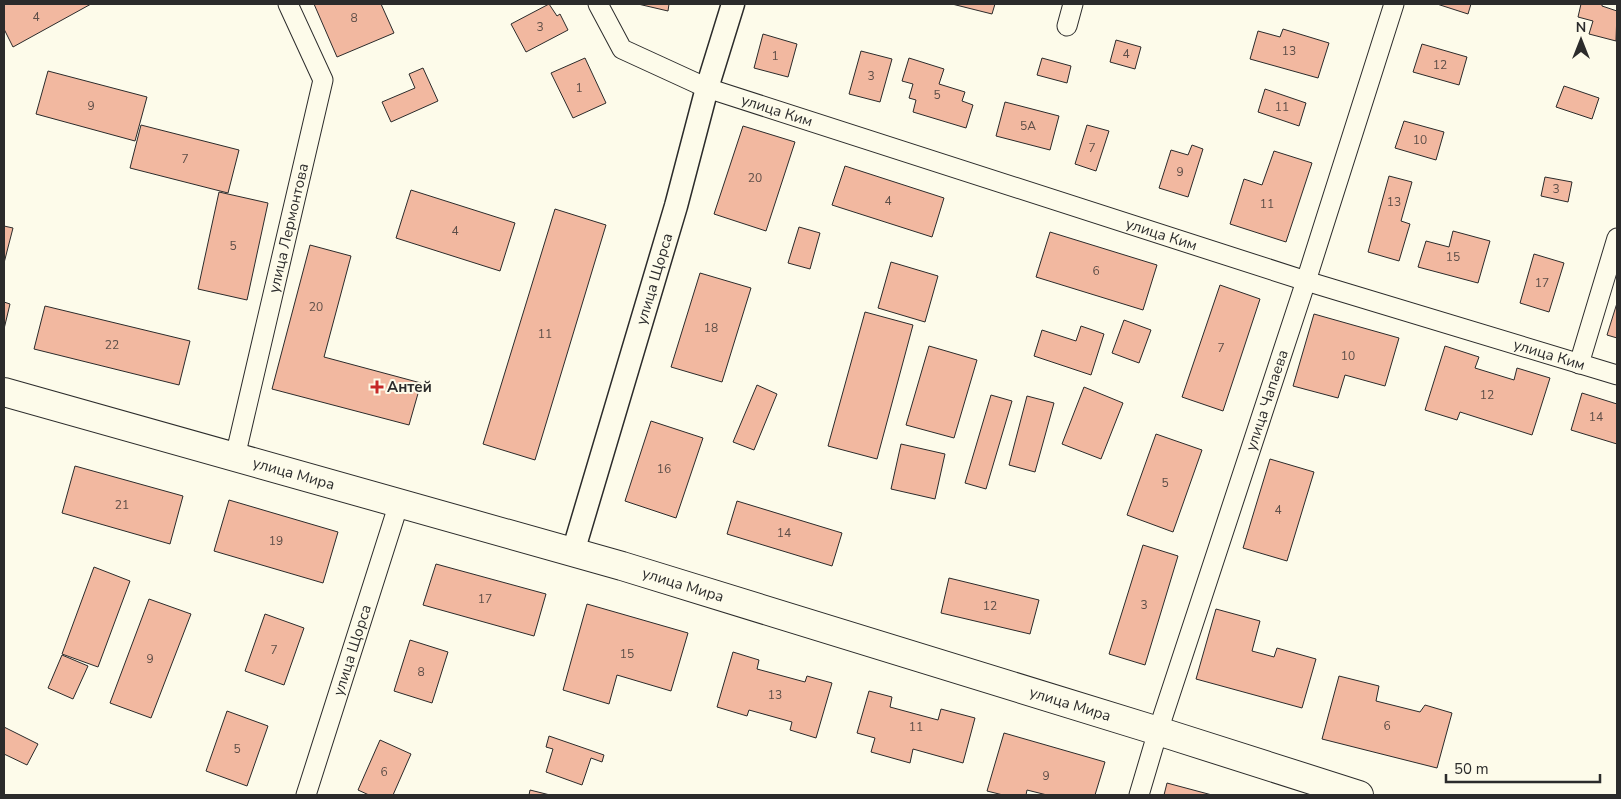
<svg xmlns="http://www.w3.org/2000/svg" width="1621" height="799" viewBox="0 0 1621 799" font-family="'Nunito Sans',sans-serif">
	<rect width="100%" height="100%" fill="#fdfbea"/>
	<!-- building -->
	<g fill="#f2b8a0" stroke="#2b2b2b">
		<path d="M 6,4 L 91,4 L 13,47 L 4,29 L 4,5 Z"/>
		<path d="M 314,4 L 381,4 L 394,33 L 337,57 Z"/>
		<path d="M 549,4 L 557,16 L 560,14 L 568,30 L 526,52 L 511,24 Z"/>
		<path d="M 638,4 L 669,4 L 668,11 Z"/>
		<path d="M 952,4 L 995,4 L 992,14 Z"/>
		<path d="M 1437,4 L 1471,4 L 1468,14 Z"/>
		<path d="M 1581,4 L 1602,4 L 1602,6 L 1617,11 L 1616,41 L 1589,34 L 1593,21 L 1578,17 Z"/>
		<path d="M 1283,29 L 1329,43 L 1318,78 L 1250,59 L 1258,31 L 1280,37 Z"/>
		<path d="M 763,34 L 797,44 L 788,77 L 754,68 Z"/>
		<path d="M 1116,40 L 1141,47 L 1135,69 L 1110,62 Z"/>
		<path d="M 1422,44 L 1467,57 L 1459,85 L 1413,72 Z"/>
		<path d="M 861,51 L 892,59 L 880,102 L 849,94 Z"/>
		<path d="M 585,58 L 606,103 L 573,118 L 551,73 Z"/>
		<path d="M 909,58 L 944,69 L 939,84 L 965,92 L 962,101 L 973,105 L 966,128 L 913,112 L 916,100 L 909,98 L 913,84 L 902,81 Z"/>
		<path d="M 1042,58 L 1071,66 L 1067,83 L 1037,75 Z"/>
		<path d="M 423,68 L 438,101 L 391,122 L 382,102 L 415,88 L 409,74 Z"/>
		<path d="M 48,71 L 147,97 L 135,141 L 36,114 Z"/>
		<path d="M 1564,86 L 1599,98 L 1592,119 L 1556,107 Z"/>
		<path d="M 1265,89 L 1306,103 L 1299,126 L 1258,112 Z"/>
		<path d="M 1005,102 L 1059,116 L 1050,150 L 996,136 Z"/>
		<path d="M 1404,121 L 1444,132 L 1436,160 L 1395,148 Z"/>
		<path d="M 141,125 L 239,150 L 228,193 L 130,168 Z"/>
		<path d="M 1087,125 L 1109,131 L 1096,171 L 1075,164 Z"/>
		<path d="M 743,126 L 795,142 L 766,231 L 714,214 Z"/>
		<path d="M 1192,145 L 1203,149 L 1188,197 L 1159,188 L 1171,150 L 1188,155 Z"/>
		<path d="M 1274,151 L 1312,163 L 1286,242 L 1230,224 L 1244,179 L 1262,185 Z"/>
		<path d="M 845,166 L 944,198 L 932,237 L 832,205 Z"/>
		<path d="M 1389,176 L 1412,182 L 1401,221 L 1410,224 L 1399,261 L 1368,252 Z"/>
		<path d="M 1545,177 L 1572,182 L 1568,202 L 1541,196 Z"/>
		<path d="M 411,190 L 515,223 L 500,271 L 396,238 Z"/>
		<path d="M 219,192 L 268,203 L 247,300 L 198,289 Z"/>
		<path d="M 555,209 L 606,225 L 535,460 L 483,444 Z"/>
		<path d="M 4,226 L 13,228 L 4,263 Z"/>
		<path d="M 799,227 L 820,233 L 810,269 L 788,263 Z"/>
		<path d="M 1453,231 L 1490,241 L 1478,283 L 1418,267 L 1426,241 L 1449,247 Z"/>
		<path d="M 1050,232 L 1157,265 L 1143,310 L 1036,277 Z"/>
		<path d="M 310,245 L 351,256 L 324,357 L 421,383 L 409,425 L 272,389 Z"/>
		<path d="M 1534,254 L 1564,263 L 1549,312 L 1520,303 Z"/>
		<path d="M 891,262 L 938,276 L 925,322 L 878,308 Z"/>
		<path d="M 700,273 L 751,288 L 722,382 L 671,367 Z"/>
		<path d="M 1220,285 L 1260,299 L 1223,411 L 1182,397 Z"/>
		<path d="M 4,302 L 10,304 L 4,329 Z"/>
		<path d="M 1617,303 L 1617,338 L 1607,335 Z"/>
		<path d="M 45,306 L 190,341 L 179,385 L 34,349 Z"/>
		<path d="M 865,312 L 913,325 L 877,459 L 828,446 Z"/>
		<path d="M 1314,314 L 1399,338 L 1385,386 L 1345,375 L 1338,398 L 1293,386 Z"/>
		<path d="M 1124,320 L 1151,330 L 1139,363 L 1112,353 Z"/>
		<path d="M 1081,326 L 1104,334 L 1091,375 L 1034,356 L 1042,330 L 1076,341 Z"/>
		<path d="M 929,346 L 977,360 L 954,438 L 906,425 Z"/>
		<path d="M 1445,346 L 1479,357 L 1475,368 L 1514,380 L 1517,368 L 1550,378 L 1532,435 L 1460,412 L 1457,420 L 1425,410 Z"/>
		<path d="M 757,385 L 777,394 L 754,450 L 733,442 Z"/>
		<path d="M 1084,387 L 1123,403 L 1101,459 L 1062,444 Z"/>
		<path d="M 1582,393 L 1617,404 L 1617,444 L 1571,430 Z"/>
		<path d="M 991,395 L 1012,401 L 986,489 L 965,483 Z"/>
		<path d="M 1027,396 L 1054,403 L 1035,472 L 1009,465 Z"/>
		<path d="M 651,421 L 703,438 L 676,518 L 625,501 Z"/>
		<path d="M 1156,434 L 1202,450 L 1173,532 L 1127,515 Z"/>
		<path d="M 901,444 L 945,454 L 935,499 L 891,489 Z"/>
		<path d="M 1270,459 L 1314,472 L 1287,561 L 1243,548 Z"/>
		<path d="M 75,466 L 183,496 L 170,544 L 62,513 Z"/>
		<path d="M 229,500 L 338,532 L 323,583 L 214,551 Z"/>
		<path d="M 737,501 L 842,533 L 832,566 L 727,534 Z"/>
		<path d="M 1143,545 L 1178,556 L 1145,665 L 1109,654 Z"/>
		<path d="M 436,564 L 546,594 L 534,636 L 423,605 Z"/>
		<path d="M 94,567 L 130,581 L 98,667 L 62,654 Z"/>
		<path d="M 949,578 L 1039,600 L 1030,634 L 941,613 Z"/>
		<path d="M 149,599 L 191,614 L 151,718 L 110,703 Z"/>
		<path d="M 587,604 L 688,633 L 671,691 L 617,675 L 609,704 L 563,690 Z"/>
		<path d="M 1216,609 L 1260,621 L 1252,651 L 1274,657 L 1277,648 L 1316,659 L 1302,708 L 1196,679 Z"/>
		<path d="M 265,614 L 304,628 L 284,685 L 245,671 Z"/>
		<path d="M 410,640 L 448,652 L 432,703 L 394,691 Z"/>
		<path d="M 733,652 L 759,660 L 757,669 L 805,682 L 807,676 L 832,683 L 816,738 L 790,730 L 792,722 L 749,710 L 747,716 L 717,707 Z"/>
		<path d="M 62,655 L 88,666 L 73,699 L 48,688 Z"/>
		<path d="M 1339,676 L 1379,686 L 1376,701 L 1420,712 L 1425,705 L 1452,713 L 1437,768 L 1322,739 Z"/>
		<path d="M 869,691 L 892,697 L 890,707 L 938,720 L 941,709 L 975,718 L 963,763 L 913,749 L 910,763 L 871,752 L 875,738 L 857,733 Z"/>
		<path d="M 227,711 L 268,726 L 247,786 L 206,771 Z"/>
		<path d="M 4,727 L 38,744 L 27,765 L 4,754 Z"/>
		<path d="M 1004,733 L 1105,762 L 1095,795 L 1047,795 L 1027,790 L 1026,795 L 1003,795 L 987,791 Z"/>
		<path d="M 549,736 L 604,755 L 602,762 L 591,758 L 582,785 L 546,772 L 553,749 L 546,747 Z"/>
		<path d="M 380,740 L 411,754 L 393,795 L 369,795 L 358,790 Z"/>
		<path d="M 1167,783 L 1212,795 L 1164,795 Z"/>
		<path d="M 530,790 L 550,795 L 529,795 Z"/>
	</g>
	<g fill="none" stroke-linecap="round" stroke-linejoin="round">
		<defs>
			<g id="minor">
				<path id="s1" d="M 598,4 L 622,49 L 707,88 L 1306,281 L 1617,375"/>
				<path d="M 1067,26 L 1073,4"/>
				<path d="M 1579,364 L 1617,238"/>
				<path id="s2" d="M 235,457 L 323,80 L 288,4"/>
				<path id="s3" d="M 306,795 L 399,503"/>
				<path id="s4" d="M 1139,795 L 1158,731 L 1306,281 L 1394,4"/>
			</g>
			<g id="tertiary">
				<path id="s5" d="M 573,552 L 676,206 L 707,88 L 733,4"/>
			</g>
			<g id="primary">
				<path id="s6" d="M 4,392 L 622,566 L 1158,731 L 1359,795"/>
			</g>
		</defs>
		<!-- minor casing -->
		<use href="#minor" stroke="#2b2b2b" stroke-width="21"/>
		<!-- tertiary casing -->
		<use href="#tertiary" stroke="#2b2b2b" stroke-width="25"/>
		<!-- primary casing -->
		<use href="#primary" stroke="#2b2b2b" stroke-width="30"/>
		<!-- minor -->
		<use href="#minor" stroke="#fdfbea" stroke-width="19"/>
		<!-- tertiary -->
		<use href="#tertiary" stroke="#fdfbea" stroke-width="22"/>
		<!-- primary -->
		<use href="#primary" stroke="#fdfbea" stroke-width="28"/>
	</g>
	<!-- markers -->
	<path fill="#c62828" stroke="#fdfbea" stroke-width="2" d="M374.5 379.5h5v5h5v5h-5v5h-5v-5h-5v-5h5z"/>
	<g text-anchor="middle" stroke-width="4" stroke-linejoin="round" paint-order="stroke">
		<!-- number labels -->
		<g font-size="12" fill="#5d4e48">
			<text x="36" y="21">4</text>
			<text x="354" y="22">8</text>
			<text x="540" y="31">3</text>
			<text x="1289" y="55">13</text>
			<text x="1126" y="58">4</text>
			<text x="775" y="60">1</text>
			<text x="1440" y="69">12</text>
			<text x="871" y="80">3</text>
			<text x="579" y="92">1</text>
			<text x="937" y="99">5</text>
			<text x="91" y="110">9</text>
			<text x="1282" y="111">11</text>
			<text x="1028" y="130">5А</text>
			<text x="1420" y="144">10</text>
			<text x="1092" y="152">7</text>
			<text x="185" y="163">7</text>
			<text x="1180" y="176">9</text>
			<text x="755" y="182">20</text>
			<text x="1556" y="193">3</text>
			<text x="888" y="205">4</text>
			<text x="1394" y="206">13</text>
			<text x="1267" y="208">11</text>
			<text x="455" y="235">4</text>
			<text x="233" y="250">5</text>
			<text x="1453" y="261">15</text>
			<text x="1096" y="275">6</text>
			<text x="1542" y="287">17</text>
			<text x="316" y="311">20</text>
			<text x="711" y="332">18</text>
			<text x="545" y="338">11</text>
			<text x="112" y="349">22</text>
			<text x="1221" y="352">7</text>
			<text x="1348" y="360">10</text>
			<text x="1487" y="399">12</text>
			<text x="1596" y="421">14</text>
			<text x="664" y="473">16</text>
			<text x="1165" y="487">5</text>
			<text x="122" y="509">21</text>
			<text x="1278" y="514">4</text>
			<text x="784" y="537">14</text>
			<text x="276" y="545">19</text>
			<text x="485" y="603">17</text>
			<text x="1144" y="609">3</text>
			<text x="990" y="610">12</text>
			<text x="274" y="654">7</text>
			<text x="627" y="658">15</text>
			<text x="150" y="663">9</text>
			<text x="421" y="676">8</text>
			<text x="775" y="699">13</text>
			<text x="1387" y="730">6</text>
			<text x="916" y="731">11</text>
			<text x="237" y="753">5</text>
			<text x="384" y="776">6</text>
			<text x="1046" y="780">9</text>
		</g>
		<!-- street labels -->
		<g font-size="15" fill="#2b2b2b" stroke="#fdfbea">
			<text dy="5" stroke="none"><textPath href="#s1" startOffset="218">улица Ким</textPath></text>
			<text dy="5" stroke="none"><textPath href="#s2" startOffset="235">улица Лермонтова</textPath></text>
			<text dy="5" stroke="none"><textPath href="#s1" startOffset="622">улица Ким</textPath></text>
			<text dy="5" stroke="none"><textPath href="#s5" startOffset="285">улица Щорса</textPath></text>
			<text dy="5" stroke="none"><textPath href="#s1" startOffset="1028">улица Ким</textPath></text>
			<text dy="5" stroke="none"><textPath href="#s4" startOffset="415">улица Чапаева</textPath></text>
			<text dy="5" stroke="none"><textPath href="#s6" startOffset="301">улица Мира</textPath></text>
			<text dy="5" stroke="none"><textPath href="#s6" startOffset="706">улица Мира</textPath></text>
			<text dy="5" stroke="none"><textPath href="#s3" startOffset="152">улица Щорса</textPath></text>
			<text dy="5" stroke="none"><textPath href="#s6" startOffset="1111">улица Мира</textPath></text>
		</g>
		<!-- poi labels -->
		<g font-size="15" font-weight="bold" fill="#2b2b2b" stroke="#fdfbea" text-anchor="start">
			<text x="387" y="392">Антей</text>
		</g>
	</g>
	<!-- border -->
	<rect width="1621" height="799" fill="none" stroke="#2b2b2b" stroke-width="10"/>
	<!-- north arrow -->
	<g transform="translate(1581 40)" stroke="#fdfbea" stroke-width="4" paint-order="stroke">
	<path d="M0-4L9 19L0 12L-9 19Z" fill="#2b2b2b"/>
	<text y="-8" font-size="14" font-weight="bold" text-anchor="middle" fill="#2b2b2b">N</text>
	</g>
	<!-- scale -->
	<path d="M1446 774v8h154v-8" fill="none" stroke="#2b2b2b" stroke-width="2.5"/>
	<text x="1454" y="774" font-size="15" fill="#2b2b2b" stroke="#fdfbea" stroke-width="4" paint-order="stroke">50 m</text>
</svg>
